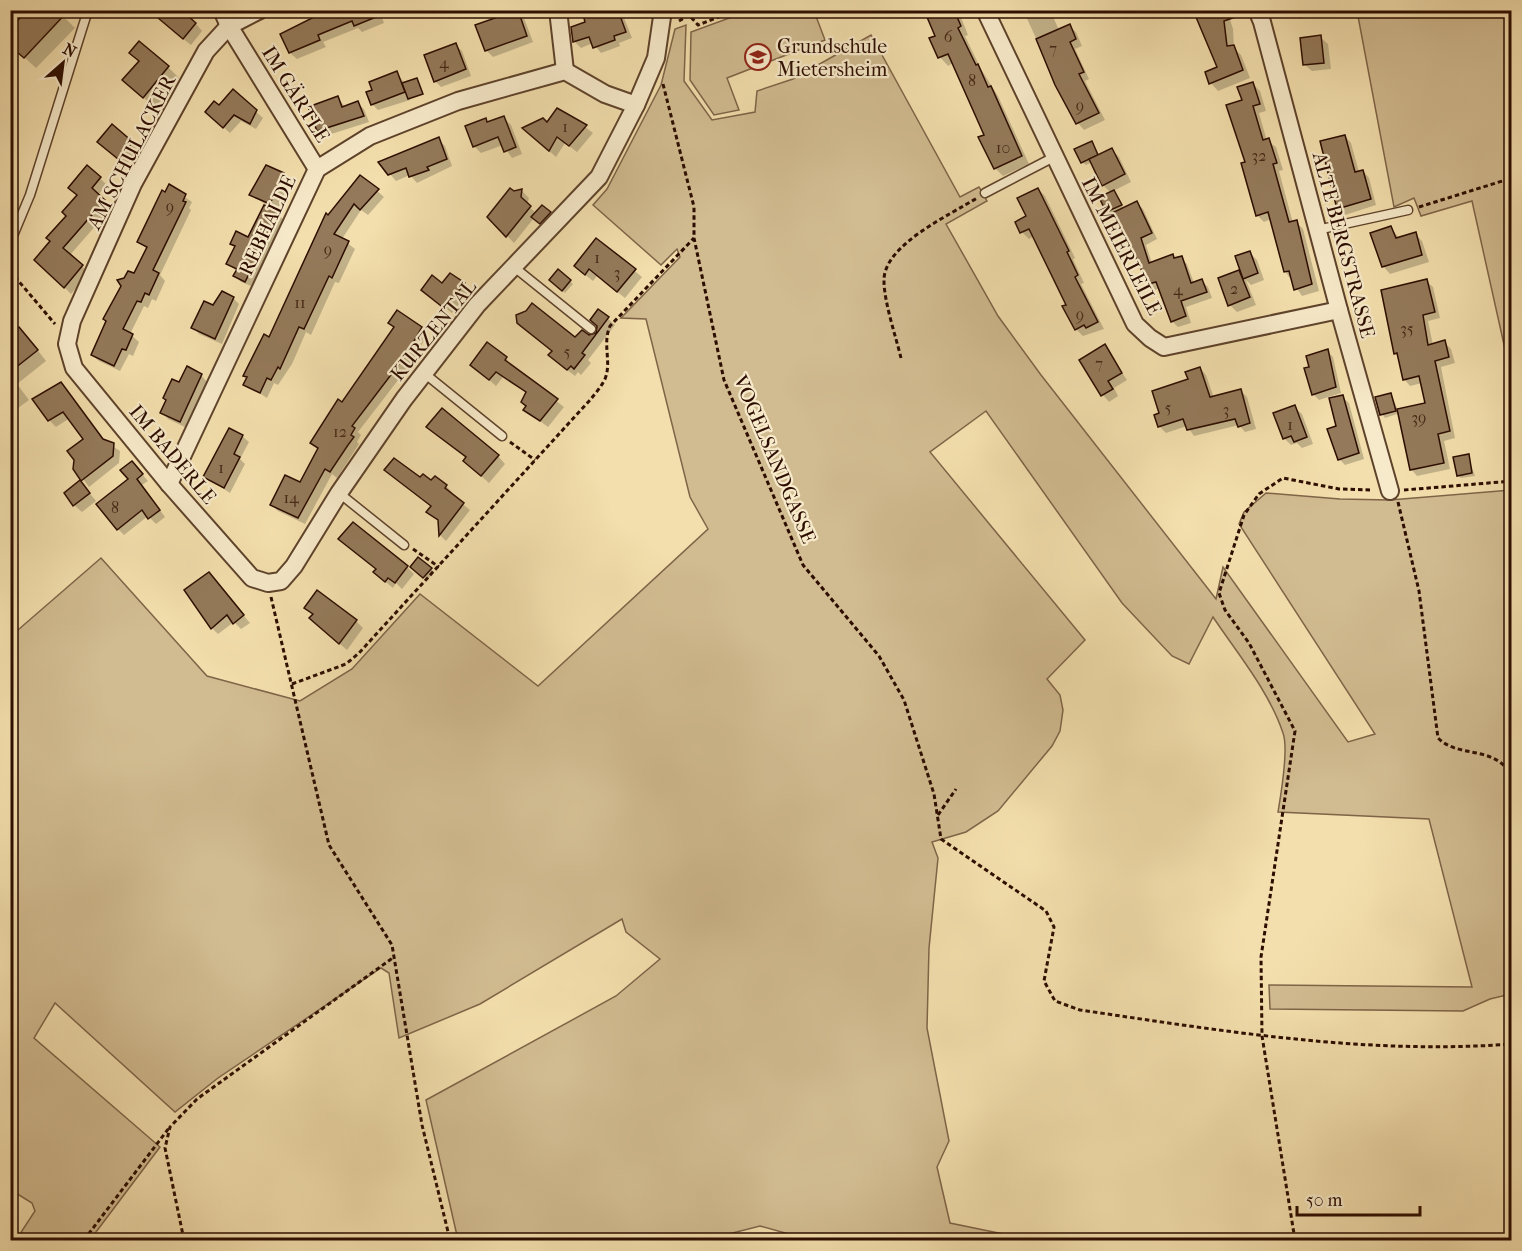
<svg xmlns="http://www.w3.org/2000/svg" width="1522" height="1251" viewBox="0 0 1522 1251" font-family="'IM FELL French Canon',serif">
	<rect width="100%" height="100%" fill="#f3dfad"/>
	<filter id="stains"><feTurbulence type="fractalNoise" baseFrequency=".00333" numOctaves="4"/><feColorMatrix values="0 0 0 0 .2 0 0 0 0 .09 0 0 0 0 .02 0 0 0 .5 -.17"/></filter>
	<radialGradient id="worn" r=".72"><stop offset=".6" stop-color="#630" stop-opacity="0"/><stop offset="1" stop-color="#630" stop-opacity=".3"/></radialGradient>
	<!-- green -->
	<g fill="#d1bb90" stroke="#7f6448" stroke-width="1.5">
		<path d="M 751,10 L 814,11 L 825,40 L 727,78 L 739,110 L 714,115 L 690,80 L 691,32 Z"/>
		<path d="M 1357,11 L 1511,11 L 1511,376 L 1472,201 L 1421,216 L 1414,198 L 1394,207 Z"/>
		<path d="M 686,25 L 684,81 L 712,120 L 755,112 L 757,91 L 793,79 L 871,35 L 960,197 L 979,187 L 987,201 L 946,224 L 998,316 L 1041,375 L 1216,599 L 1223,567 L 1348,742 L 1375,734 L 1239,524 L 1244,512 L 1266,493 L 1340,499 L 1390,500 L 1511,490 L 1511,994 L 1490,999 L 1463,1011 L 1270,1009 L 1269,985 L 1472,987 L 1429,819 L 1278,812 C 1281,794 1289,749 1283,733 C 1269,691 1237,653 1213,617 L 1189,664 L 1172,656 L 1122,603 L 986,411 L 930,452 L 1085,640 L 1047,679 L 1060,695 L 1063,710 L 1060,731 L 1052,746 L 998,811 L 966,832 L 932,842 L 938,858 L 929,948 L 927,1028 L 949,1141 L 937,1167 L 950,1223 L 1033,1240 L 810,1240 L 760,1226 L 705,1240 L 458,1240 L 426,1100 L 616,996 L 660,959 L 626,932 L 622,919 L 480,1004 L 399,1038 L 389,973 L 381,968 L 218,1078 L 175,1112 L 55,1003 L 34,1038 L 160,1147 L 90,1240 L 16,1240 L 35,1211 L 32,1203 L 11,1190 L 11,636 L 101,558 L 207,676 L 300,701 L 352,669 L 420,594 L 538,686 L 708,529 L 690,497 L 646,319 L 621,318 L 680,257 L 677,249 L 661,265 L 593,205 L 607,189 L 661,85 L 675,29 Z"/>
	</g>
	<!-- shadow -->
	<g fill="#0003">
		<path d="M 57,10 L 75,28 L 36,68 L 10,44 Z"/>
		<path d="M 109,10 L 125,10 L 119,16 Z"/>
		<path d="M 185,10 L 202,31 L 191,45 L 167,26 Z"/>
		<path d="M 334,10 L 379,10 L 384,23 L 362,32 L 358,28 L 323,42 L 326,47 L 297,59 L 290,53 L 282,35 L 292,30 L 291,28 Z"/>
		<path d="M 583,10 L 602,10 L 604,17 L 618,12 L 624,18 L 632,38 L 619,43 L 620,46 L 601,53 L 593,43 L 581,48 L 574,41 L 587,23 Z"/>
		<path d="M 944,10 L 955,10 L 960,15 L 968,35 L 965,36 L 981,69 L 998,96 L 1029,164 L 1003,176 L 995,168 L 986,135 L 953,63 L 948,66 L 940,57 L 931,39 L 937,36 Z"/>
		<path d="M 1023,10 L 1050,10 L 1059,30 L 1069,26 L 1076,32 L 1082,46 L 1075,49 L 1089,79 L 1085,81 L 1105,120 L 1084,130 L 1078,123 L 1070,112 Z"/>
		<path d="M 1194,10 L 1227,10 L 1233,29 L 1234,48 L 1241,55 L 1250,78 L 1218,91 L 1211,83 L 1219,68 Z"/>
		<path d="M 1291,10 L 1320,10 L 1321,15 L 1298,19 Z"/>
		<path d="M 517,11 L 524,18 L 533,42 L 493,57 L 486,50 Z"/>
		<path d="M 1320,37 L 1328,44 L 1331,69 L 1312,71 L 1304,64 Z"/>
		<path d="M 455,45 L 462,51 L 471,76 L 441,87 L 435,81 Z"/>
		<path d="M 140,62 L 168,67 L 179,78 L 155,108 L 124,80 Z"/>
		<path d="M 397,73 L 405,84 L 417,80 L 423,92 L 410,97 L 410,100 L 378,110 L 372,104 Z"/>
		<path d="M 1253,84 L 1260,91 L 1266,111 L 1259,113 L 1267,141 L 1276,147 L 1283,170 L 1279,171 L 1293,223 L 1296,222 L 1303,229 L 1319,291 L 1302,296 L 1285,271 L 1271,219 L 1264,222 L 1257,215 L 1247,163 L 1244,101 Z"/>
		<path d="M 233,91 L 263,118 L 256,129 L 241,121 L 230,133 L 213,118 Z"/>
		<path d="M 338,98 L 345,107 L 357,103 L 364,109 L 369,122 L 325,136 L 319,130 Z"/>
		<path d="M 568,114 L 593,133 L 577,152 L 565,143 L 556,157 L 524,129 L 547,125 Z"/>
		<path d="M 503,117 L 511,125 L 522,154 L 512,158 L 503,145 L 481,153 L 474,146 L 485,120 L 488,123 Z"/>
		<path d="M 1345,136 L 1351,143 L 1359,172 L 1363,171 L 1369,178 L 1376,205 L 1345,215 L 1339,208 Z"/>
		<path d="M 438,139 L 445,146 L 452,166 L 417,183 L 410,175 L 396,181 L 390,174 Z"/>
		<path d="M 1091,142 L 1099,156 L 1112,150 L 1119,157 L 1131,182 L 1113,191 L 1124,209 L 1137,203 L 1143,209 L 1157,239 L 1146,245 L 1152,263 L 1173,256 L 1176,259 L 1181,258 L 1187,264 L 1194,283 L 1202,281 L 1208,287 L 1212,298 L 1186,307 L 1191,323 L 1178,327 L 1172,321 L 1160,288 L 1155,290 L 1149,283 L 1116,212 L 1111,214 L 1108,211 L 1111,193 L 1103,185 L 1092,162 L 1086,165 L 1082,162 Z"/>
		<path d="M 132,143 L 139,150 L 126,165 L 106,149 Z"/>
		<path d="M 88,167 L 107,185 L 98,195 L 111,208 L 70,255 L 89,273 L 71,294 L 36,259 L 52,241 L 68,216 Z"/>
		<path d="M 283,175 L 290,182 L 276,213 L 285,221 L 251,286 L 241,282 L 235,276 L 237,271 L 228,264 L 236,247 L 232,244 L 249,239 L 266,205 L 251,194 Z"/>
		<path d="M 361,177 L 384,197 L 368,215 L 361,210 L 342,239 L 355,249 L 339,283 L 335,282 L 311,335 L 306,332 L 292,364 L 278,385 L 274,383 L 267,398 L 245,384 L 248,379 L 245,375 L 270,339 L 329,217 Z"/>
		<path d="M 170,187 L 192,202 L 189,208 L 191,210 L 160,275 L 165,281 L 156,301 L 152,299 L 148,308 L 144,306 L 130,334 L 139,342 L 133,356 L 129,354 L 120,371 L 99,361 L 92,355 L 147,249 L 139,242 Z"/>
		<path d="M 1038,189 L 1045,196 L 1075,258 L 1073,259 L 1084,283 L 1081,284 L 1104,329 L 1083,336 L 1076,329 L 1068,305 L 1034,236 L 1029,239 L 1022,232 Z"/>
		<path d="M 522,191 L 529,198 L 527,205 L 536,213 L 542,207 L 553,216 L 544,226 L 534,218 L 514,243 L 489,217 L 514,193 Z"/>
		<path d="M 1391,228 L 1399,238 L 1415,234 L 1422,241 L 1429,262 L 1390,274 L 1383,266 Z"/>
		<path d="M 597,240 L 642,277 L 625,298 L 597,276 L 593,281 L 583,273 Z"/>
		<path d="M 1250,253 L 1257,260 L 1264,280 L 1251,285 L 1246,280 L 1256,305 L 1237,312 L 1230,305 L 1239,272 L 1243,277 Z"/>
		<path d="M 559,272 L 573,284 L 565,293 L 551,280 Z"/>
		<path d="M 1426,281 L 1433,287 L 1440,318 L 1428,321 L 1433,345 L 1444,342 L 1451,349 L 1455,363 L 1441,367 L 1455,438 L 1444,441 L 1450,469 L 1417,476 L 1411,469 L 1400,413 L 1385,418 L 1382,414 L 1391,394 L 1398,410 L 1427,404 L 1422,383 L 1410,386 L 1404,379 L 1399,357 L 1395,353 Z"/>
		<path d="M 464,284 L 470,290 L 452,313 L 429,296 L 443,285 Z"/>
		<path d="M 233,298 L 239,304 L 222,344 L 199,334 L 193,327 L 213,307 Z"/>
		<path d="M 599,311 L 615,325 L 588,360 L 591,363 L 581,375 L 578,372 L 575,376 L 557,362 L 553,351 L 518,323 L 575,339 L 597,335 Z"/>
		<path d="M 390,323 L 421,328 L 427,335 L 412,362 L 358,432 L 361,435 L 357,442 L 359,444 L 337,478 L 332,474 L 305,524 L 278,511 L 272,505 L 300,484 L 319,450 L 312,442 L 395,328 Z"/>
		<path d="M 29,339 L 46,361 L 17,384 L 29,400 L 18,408 L 10,400 L 10,340 Z"/>
		<path d="M 1104,346 L 1127,380 L 1114,388 L 1118,396 L 1109,402 L 1103,395 Z"/>
		<path d="M 1327,351 L 1333,357 L 1341,393 L 1319,400 L 1313,394 L 1311,368 Z"/>
		<path d="M 506,358 L 511,366 L 564,407 L 548,427 L 525,410 L 527,406 L 527,393 L 503,377 L 496,386 L 472,365 Z"/>
		<path d="M 1200,368 L 1206,375 L 1214,398 L 1240,390 L 1247,397 L 1256,429 L 1245,432 L 1239,425 L 1194,436 L 1187,426 L 1166,433 L 1160,427 L 1156,416 L 1161,414 Z"/>
		<path d="M 201,375 L 207,382 L 187,428 L 168,419 L 162,412 L 179,384 Z"/>
		<path d="M 67,391 L 105,441 L 120,451 L 119,463 L 89,487 L 75,468 L 85,439 L 70,418 L 56,427 L 49,420 Z"/>
		<path d="M 1342,397 L 1349,403 L 1364,459 L 1345,465 L 1339,459 L 1338,427 Z"/>
		<path d="M 1294,407 L 1302,414 L 1313,444 L 1302,448 L 1297,443 L 1291,445 L 1284,438 Z"/>
		<path d="M 436,434 L 498,456 L 505,464 L 489,483 L 472,468 L 467,458 Z"/>
		<path d="M 242,436 L 249,442 L 240,459 L 245,464 L 230,493 L 205,477 Z"/>
		<path d="M 1468,456 L 1475,476 L 1461,478 L 1458,475 Z"/>
		<path d="M 138,469 L 148,481 L 142,485 L 165,517 L 156,524 L 148,516 L 124,535 L 118,529 L 130,479 Z"/>
		<path d="M 392,476 L 446,486 L 452,492 L 450,494 L 470,510 L 446,541 L 441,536 L 440,522 L 428,512 L 432,507 Z"/>
		<path d="M 87,490 L 96,501 L 82,512 L 74,505 Z"/>
		<path d="M 407,567 L 414,574 L 402,589 L 396,583 L 393,588 L 382,579 Z"/>
		<path d="M 431,569 L 434,572 L 427,580 L 415,570 Z"/>
		<path d="M 215,581 L 250,623 L 241,629 L 234,622 L 218,634 L 212,628 Z"/>
		<path d="M 306,607 L 356,621 L 363,628 L 347,650 L 319,626 Z"/>
	</g>
	<!-- building -->
	<g fill="#947a5a" stroke="#2d0d00" stroke-width="1.5">
		<path d="M 27,10 L 69,10 L 24,58 L 10,46 L 10,29 Z"/>
		<path d="M 164,10 L 193,10 L 188,16 L 196,23 L 183,39 L 158,18 Z"/>
		<path d="M 328,10 L 391,10 L 391,11 L 354,26 L 352,21 L 318,35 L 320,40 L 289,53 L 280,34 Z"/>
		<path d="M 518,10 L 527,36 L 485,51 L 475,25 Z"/>
		<path d="M 582,10 L 598,10 L 600,17 L 618,10 L 626,32 L 614,36 L 615,40 L 593,48 L 589,37 L 573,42 L 571,27 L 585,22 Z"/>
		<path d="M 941,10 L 954,10 L 961,26 L 958,28 L 976,65 L 978,64 L 988,87 L 991,86 L 1022,156 L 994,169 L 978,137 L 984,135 L 948,54 L 938,58 L 929,38 L 935,36 L 927,17 Z"/>
		<path d="M 1193,10 L 1246,10 L 1247,13 L 1224,21 L 1227,46 L 1234,45 L 1243,70 L 1209,84 L 1205,72 L 1217,67 Z"/>
		<path d="M 1070,24 L 1076,39 L 1070,42 L 1084,72 L 1079,74 L 1099,113 L 1076,124 L 1055,85 L 1036,39 Z"/>
		<path d="M 1321,35 L 1324,63 L 1303,65 L 1300,38 Z"/>
		<path d="M 139,41 L 169,66 L 143,98 L 122,80 L 139,61 L 129,53 Z"/>
		<path d="M 456,43 L 466,69 L 434,82 L 424,55 Z"/>
		<path d="M 397,71 L 405,92 L 371,105 L 366,92 L 372,90 L 369,82 Z"/>
		<path d="M 417,78 L 423,94 L 408,99 L 402,83 Z"/>
		<path d="M 1253,82 L 1260,104 L 1253,106 L 1263,140 L 1269,138 L 1277,163 L 1273,164 L 1289,222 L 1297,220 L 1312,284 L 1294,290 L 1289,271 L 1284,272 L 1268,212 L 1256,216 L 1241,163 L 1245,162 L 1226,105 L 1242,100 L 1237,87 Z"/>
		<path d="M 233,89 L 257,110 L 250,124 L 234,115 L 223,128 L 205,112 L 214,101 L 219,105 Z"/>
		<path d="M 338,96 L 342,107 L 358,101 L 364,116 L 317,131 L 308,107 Z"/>
		<path d="M 557,108 L 587,125 L 569,146 L 557,137 L 549,151 L 522,128 L 543,118 L 547,122 Z"/>
		<path d="M 504,116 L 516,147 L 504,152 L 498,137 L 473,147 L 465,126 L 486,118 L 487,122 Z"/>
		<path d="M 112,124 L 133,142 L 118,159 L 97,142 Z"/>
		<path d="M 1345,135 L 1355,172 L 1363,170 L 1371,199 L 1337,209 L 1320,141 Z"/>
		<path d="M 439,137 L 447,159 L 427,167 L 429,170 L 409,177 L 406,168 L 388,175 L 378,162 Z"/>
		<path d="M 1092,141 L 1098,155 L 1081,163 L 1074,149 Z"/>
		<path d="M 1112,148 L 1125,174 L 1102,186 L 1089,159 Z"/>
		<path d="M 87,165 L 101,177 L 92,188 L 105,200 L 63,248 L 83,265 L 64,288 L 34,260 L 50,241 L 46,238 L 66,216 L 62,212 L 77,195 L 68,188 Z"/>
		<path d="M 266,165 L 284,173 L 270,204 L 249,195 Z"/>
		<path d="M 360,175 L 379,189 L 360,210 L 354,204 L 334,234 L 349,241 L 332,278 L 329,276 L 304,329 L 299,327 L 280,369 L 278,367 L 271,380 L 267,378 L 260,393 L 243,385 L 247,377 L 243,376 L 264,334 L 269,337 L 326,213 L 328,215 Z"/>
		<path d="M 169,184 L 186,194 L 183,201 L 186,202 L 153,270 L 159,273 L 149,295 L 145,293 L 141,302 L 137,301 L 123,329 L 133,334 L 126,350 L 122,349 L 114,366 L 91,355 L 106,321 L 103,319 L 121,286 L 117,280 L 124,278 L 128,271 L 134,273 L 147,247 L 137,242 L 162,190 L 165,192 Z"/>
		<path d="M 510,188 L 514,191 L 522,189 L 521,197 L 531,206 L 506,237 L 487,217 Z"/>
		<path d="M 1038,188 L 1069,251 L 1067,252 L 1078,275 L 1075,277 L 1098,322 L 1086,328 L 1084,325 L 1075,330 L 1062,306 L 1066,305 L 1029,229 L 1020,233 L 1015,222 L 1026,216 L 1017,198 Z"/>
		<path d="M 1114,190 L 1122,205 L 1106,212 L 1099,197 Z"/>
		<path d="M 1137,201 L 1152,233 L 1141,238 L 1149,263 L 1173,254 L 1174,258 L 1182,256 L 1191,283 L 1202,279 L 1207,292 L 1181,301 L 1186,316 L 1171,322 L 1156,282 L 1148,284 L 1114,212 Z"/>
		<path d="M 264,205 L 280,213 L 245,282 L 233,276 L 237,269 L 226,264 L 235,246 L 230,244 L 236,231 L 248,237 Z"/>
		<path d="M 542,205 L 551,212 L 540,224 L 531,217 Z"/>
		<path d="M 1391,226 L 1396,238 L 1416,232 L 1422,255 L 1382,267 L 1370,233 Z"/>
		<path d="M 596,238 L 636,269 L 617,292 L 589,269 L 585,275 L 574,266 Z"/>
		<path d="M 1250,251 L 1258,273 L 1243,279 L 1235,256 Z"/>
		<path d="M 558,269 L 571,280 L 562,291 L 549,280 Z"/>
		<path d="M 1239,270 L 1250,297 L 1228,306 L 1218,278 Z"/>
		<path d="M 450,273 L 465,283 L 445,309 L 421,290 L 432,275 L 442,283 Z"/>
		<path d="M 1427,279 L 1435,312 L 1423,315 L 1428,345 L 1445,340 L 1449,357 L 1435,361 L 1450,431 L 1438,434 L 1444,463 L 1410,470 L 1397,409 L 1425,403 L 1419,376 L 1403,380 L 1397,353 L 1394,354 L 1381,290 Z"/>
		<path d="M 222,291 L 234,297 L 215,339 L 191,328 L 204,301 L 213,305 Z"/>
		<path d="M 532,303 L 575,337 L 582,330 L 589,335 L 596,333 L 597,326 L 590,320 L 598,309 L 609,317 L 582,353 L 585,355 L 574,369 L 571,366 L 567,370 L 548,355 L 552,351 L 517,323 L 516,315 L 526,311 Z"/>
		<path d="M 397,310 L 422,327 L 406,355 L 352,426 L 355,428 L 351,435 L 354,437 L 348,445 L 330,472 L 325,469 L 298,518 L 270,505 L 285,475 L 300,482 L 318,448 L 310,443 L 338,399 L 342,402 L 394,327 L 388,323 Z"/>
		<path d="M 19,327 L 38,350 L 10,372 L 10,334 Z"/>
		<path d="M 487,342 L 507,357 L 505,360 L 558,399 L 540,421 L 523,410 L 526,406 L 521,402 L 526,392 L 496,372 L 489,380 L 470,365 Z"/>
		<path d="M 1105,344 L 1122,373 L 1108,381 L 1113,389 L 1101,396 L 1079,360 Z"/>
		<path d="M 1328,349 L 1336,387 L 1312,395 L 1304,368 L 1309,367 L 1306,356 Z"/>
		<path d="M 187,366 L 202,374 L 180,422 L 160,413 L 166,400 L 163,398 L 172,379 L 179,382 Z"/>
		<path d="M 1200,367 L 1210,397 L 1241,389 L 1250,423 L 1238,427 L 1235,419 L 1187,430 L 1183,419 L 1158,427 L 1154,415 L 1159,413 L 1152,391 L 1188,379 L 1185,372 Z"/>
		<path d="M 61,382 L 103,439 L 114,443 L 113,456 L 81,481 L 73,469 L 74,460 L 67,451 L 83,439 L 63,412 L 48,421 L 32,399 Z"/>
		<path d="M 1391,393 L 1396,411 L 1380,415 L 1375,397 Z"/>
		<path d="M 1343,395 L 1359,453 L 1338,460 L 1327,429 L 1336,426 L 1329,398 Z"/>
		<path d="M 1295,405 L 1307,437 L 1294,442 L 1291,436 L 1283,439 L 1273,413 Z"/>
		<path d="M 442,408 L 499,455 L 481,476 L 463,461 L 466,457 L 426,427 Z"/>
		<path d="M 229,428 L 243,435 L 234,454 L 240,457 L 224,488 L 203,477 Z"/>
		<path d="M 1469,454 L 1472,473 L 1457,476 L 1453,457 Z"/>
		<path d="M 394,458 L 420,477 L 423,474 L 431,480 L 435,476 L 447,485 L 445,488 L 464,503 L 439,536 L 438,520 L 426,512 L 431,506 L 384,470 Z"/>
		<path d="M 132,461 L 143,474 L 137,479 L 160,510 L 148,519 L 142,510 L 117,530 L 96,504 L 128,479 L 120,470 Z"/>
		<path d="M 80,480 L 90,493 L 73,506 L 64,493 Z"/>
		<path d="M 353,522 L 408,566 L 395,583 L 388,578 L 385,582 L 373,572 L 376,569 L 338,539 Z"/>
		<path d="M 418,557 L 432,568 L 423,578 L 410,567 Z"/>
		<path d="M 209,572 L 244,615 L 233,624 L 227,615 L 211,629 L 184,590 Z"/>
		<path d="M 317,590 L 357,620 L 339,644 L 309,618 L 313,614 L 304,608 Z"/>
	</g>
	<g fill="none" stroke-linecap="round" stroke-linejoin="round">
		<defs>
			<g id="service">
				<path d="M 985,193 L 1054,157"/>
				<path d="M 1317,230 L 1408,210"/>
				<path d="M 10,243 L 30,195 L 88,10"/>
				<path d="M 514,267 L 591,329"/>
				<path d="M 424,373 L 502,436"/>
				<path d="M 339,493 L 404,545"/>
			</g>
			<g id="minor">
				<path d="M 222,10 L 229,26 L 317,169"/>
				<path d="M 260,10 L 229,26 L 206,51 L 133,184 L 72,321 L 67,344 L 74,368 L 169,484 L 252,578 L 268,583 L 281,581 L 294,566 L 339,493 L 404,399 L 477,305 L 599,177 L 636,105 L 656,58 L 663,10"/>
				<path d="M 558,10 L 565,71"/>
				<path d="M 985,10 L 1135,324 L 1150,338 L 1164,347 L 1339,310"/>
				<path d="M 1257,10 L 1262,22 L 1339,310 L 1390,491"/>
				<path d="M 169,484 L 317,169 L 370,136 L 458,101 L 565,71 L 605,94 L 636,105"/>
			</g>
		</defs>
		<!-- service casing -->
		<use href="#service" stroke="#5e422b" stroke-width="11"/>
		<!-- minor casing -->
		<use href="#minor" stroke="#5e422b" stroke-width="20"/>
		<!-- path -->
		<g stroke="#2d0d00" stroke-width="3" stroke-dasharray="4.5 3" stroke-linecap="butt">
			<path d="M 679,21 L 689,15 L 698,25 L 737,10"/>
			<path d="M 663,84 L 694,207 L 694,238 L 724,380 L 803,565 L 879,656 L 904,700 L 934,794 L 941,839 L 1046,911 L 1054,927 L 1044,981 L 1055,1001 L 1080,1010 C 1224,1031 1365,1055 1512,1044"/>
			<path d="M 1419,207 L 1512,178"/>
			<path d="M 10,271 L 55,324"/>
			<path d="M 901,358 C 896,337 884,302 884,281 C 883,245 950,215 977,198"/>
			<path d="M 510,442 L 535,460"/>
			<path d="M 1404,490 L 1512,481"/>
			<path d="M 1398,502 L 1419,591 L 1438,738 C 1459,759 1492,744 1512,775"/>
			<path d="M 413,549 L 439,567"/>
			<path d="M 271,597 L 329,845 L 392,945 L 422,1125 L 450,1240"/>
			<path d="M 292,684 L 346,664 L 359,653 L 590,400 C 595,394 601,387 605,379 C 612,362 602,344 610,326 L 694,238"/>
			<path d="M 938,815 L 956,789"/>
			<path d="M 84,1240 L 169,1128"/>
			<path d="M 184,1240 L 165,1148 L 170,1127 L 197,1099 L 394,957"/>
			<path d="M 1295,1240 L 1262,1036 L 1261,957 L 1295,731 L 1249,643 L 1225,610 L 1219,593 L 1244,515 L 1259,494 L 1283,478 L 1339,489 L 1373,490"/>
		</g>
		<!-- service -->
		<use href="#service" stroke="#f7eaca" stroke-width="8"/>
		<!-- minor -->
		<use href="#minor" stroke="#f7eaca" stroke-width="16"/>
	</g>
	<!-- icons -->
	<defs>
		<symbol id="school-ring" viewBox="-11 -11 22 22"><circle r="9.5" fill="#f7eaca" stroke="#8f2418" stroke-width="1.5"/><path d="M0-5L7-2L0 1L-7-2ZM-4 1L0 2.5L4 1V4Q0 6-4 4Z" fill="#8f2418"/></symbol>
	</defs>
	<g fill-rule="evenodd">
		<use href="#school-ring" x="743" y="42" width="30" height="30"/>
	</g>
	<g text-anchor="middle" stroke-width="4.5" stroke-linejoin="round" paint-order="stroke">
		<!-- number labels -->
		<g font-size="16" fill="#472816">
			<text x="948" y="42">6</text>
			<text x="1053" y="54">7</text>
			<text x="444" y="68">4</text>
			<text x="972" y="86">8</text>
			<text x="1080" y="111">9</text>
			<text x="565" y="132">1</text>
			<text x="1003" y="153">10</text>
			<text x="1259" y="161">32</text>
			<text x="170" y="212">9</text>
			<text x="328" y="255">9</text>
			<text x="597" y="263">1</text>
			<text x="617" y="278">3</text>
			<text x="1234" y="294">2</text>
			<text x="1178" y="295">4</text>
			<text x="300" y="308">11</text>
			<text x="1080" y="320">9</text>
			<text x="1407" y="334">35</text>
			<text x="567" y="357">5</text>
			<text x="1099" y="369">7</text>
			<text x="1168" y="413">5</text>
			<text x="1226" y="415">3</text>
			<text x="1419" y="423">39</text>
			<text x="1290" y="430">1</text>
			<text x="340" y="437">12</text>
			<text x="221" y="473">1</text>
			<text x="291" y="503">14</text>
			<text x="115" y="513">8</text>
		</g>
		<!-- poi labels -->
		<g font-size="20" fill="#2d0d00" stroke="#f7eaca" text-anchor="start">
			<text x="777" y="53">Grundschule<tspan x="777" dy="23">Mietersheim</tspan></text>
		</g>
		<!-- street labels -->
		<g font-size="20" fill="#2d0d00" stroke="#f7eaca">
			<text transform="translate(296 94) rotate(58)" y="7">IM GÄRTLE</text>
			<text transform="translate(131 152) rotate(-63)" y="7">AM SCHULACKER</text>
			<text transform="translate(267 225) rotate(-65)" y="7">REBHALDE</text>
			<text transform="translate(1344 245) rotate(75)" y="7">ALTE BERGSTRASSE</text>
			<text transform="translate(1122 246) rotate(63)" y="7">IM MEIERLEILE</text>
			<text transform="translate(433 330) rotate(-51)" y="7">KURZENTAL</text>
			<text transform="translate(173 454) rotate(50)" y="7">IM BADERLE</text>
			<text transform="translate(775 459) rotate(67)" y="7">VOGELSANDGASSE</text>
		</g>
	</g>
	<!-- margin -->
	<rect width="1522" height="1251" fill="none" stroke="#f3dfad" stroke-width="36"/>
	<rect x="12" y="12" width="1498" height="1227" fill="none" stroke="#2d0d00" stroke-width="3"/>
	<rect x="18" y="18" width="1486" height="1215" fill="none" stroke="#2d0d00" stroke-width="1.5"/>
	<!-- north arrow -->
	<g transform="translate(63 63) rotate(28)" stroke="#f7eaca" stroke-width="4.5" paint-order="stroke">
	<path d="M0-4.5L10 22L0 15L-10 22Z" fill="#2d0d00"/>
	<text y="-9" font-size="16" font-weight="bold" text-anchor="middle" fill="#2d0d00">N</text>
	</g>
	<!-- scale -->
	<path d="M1297 1206v9h123v-9" fill="none" stroke="#2d0d00" stroke-width="3"/>
	<text x="1306" y="1206" font-size="18" fill="#2d0d00" stroke="#f7eaca" stroke-width="4.5" paint-order="stroke">50 m</text>
	<rect width="100%" height="100%" filter="url(#stains)"/>
	<rect width="100%" height="100%" fill="url(#worn)"/>
</svg>
